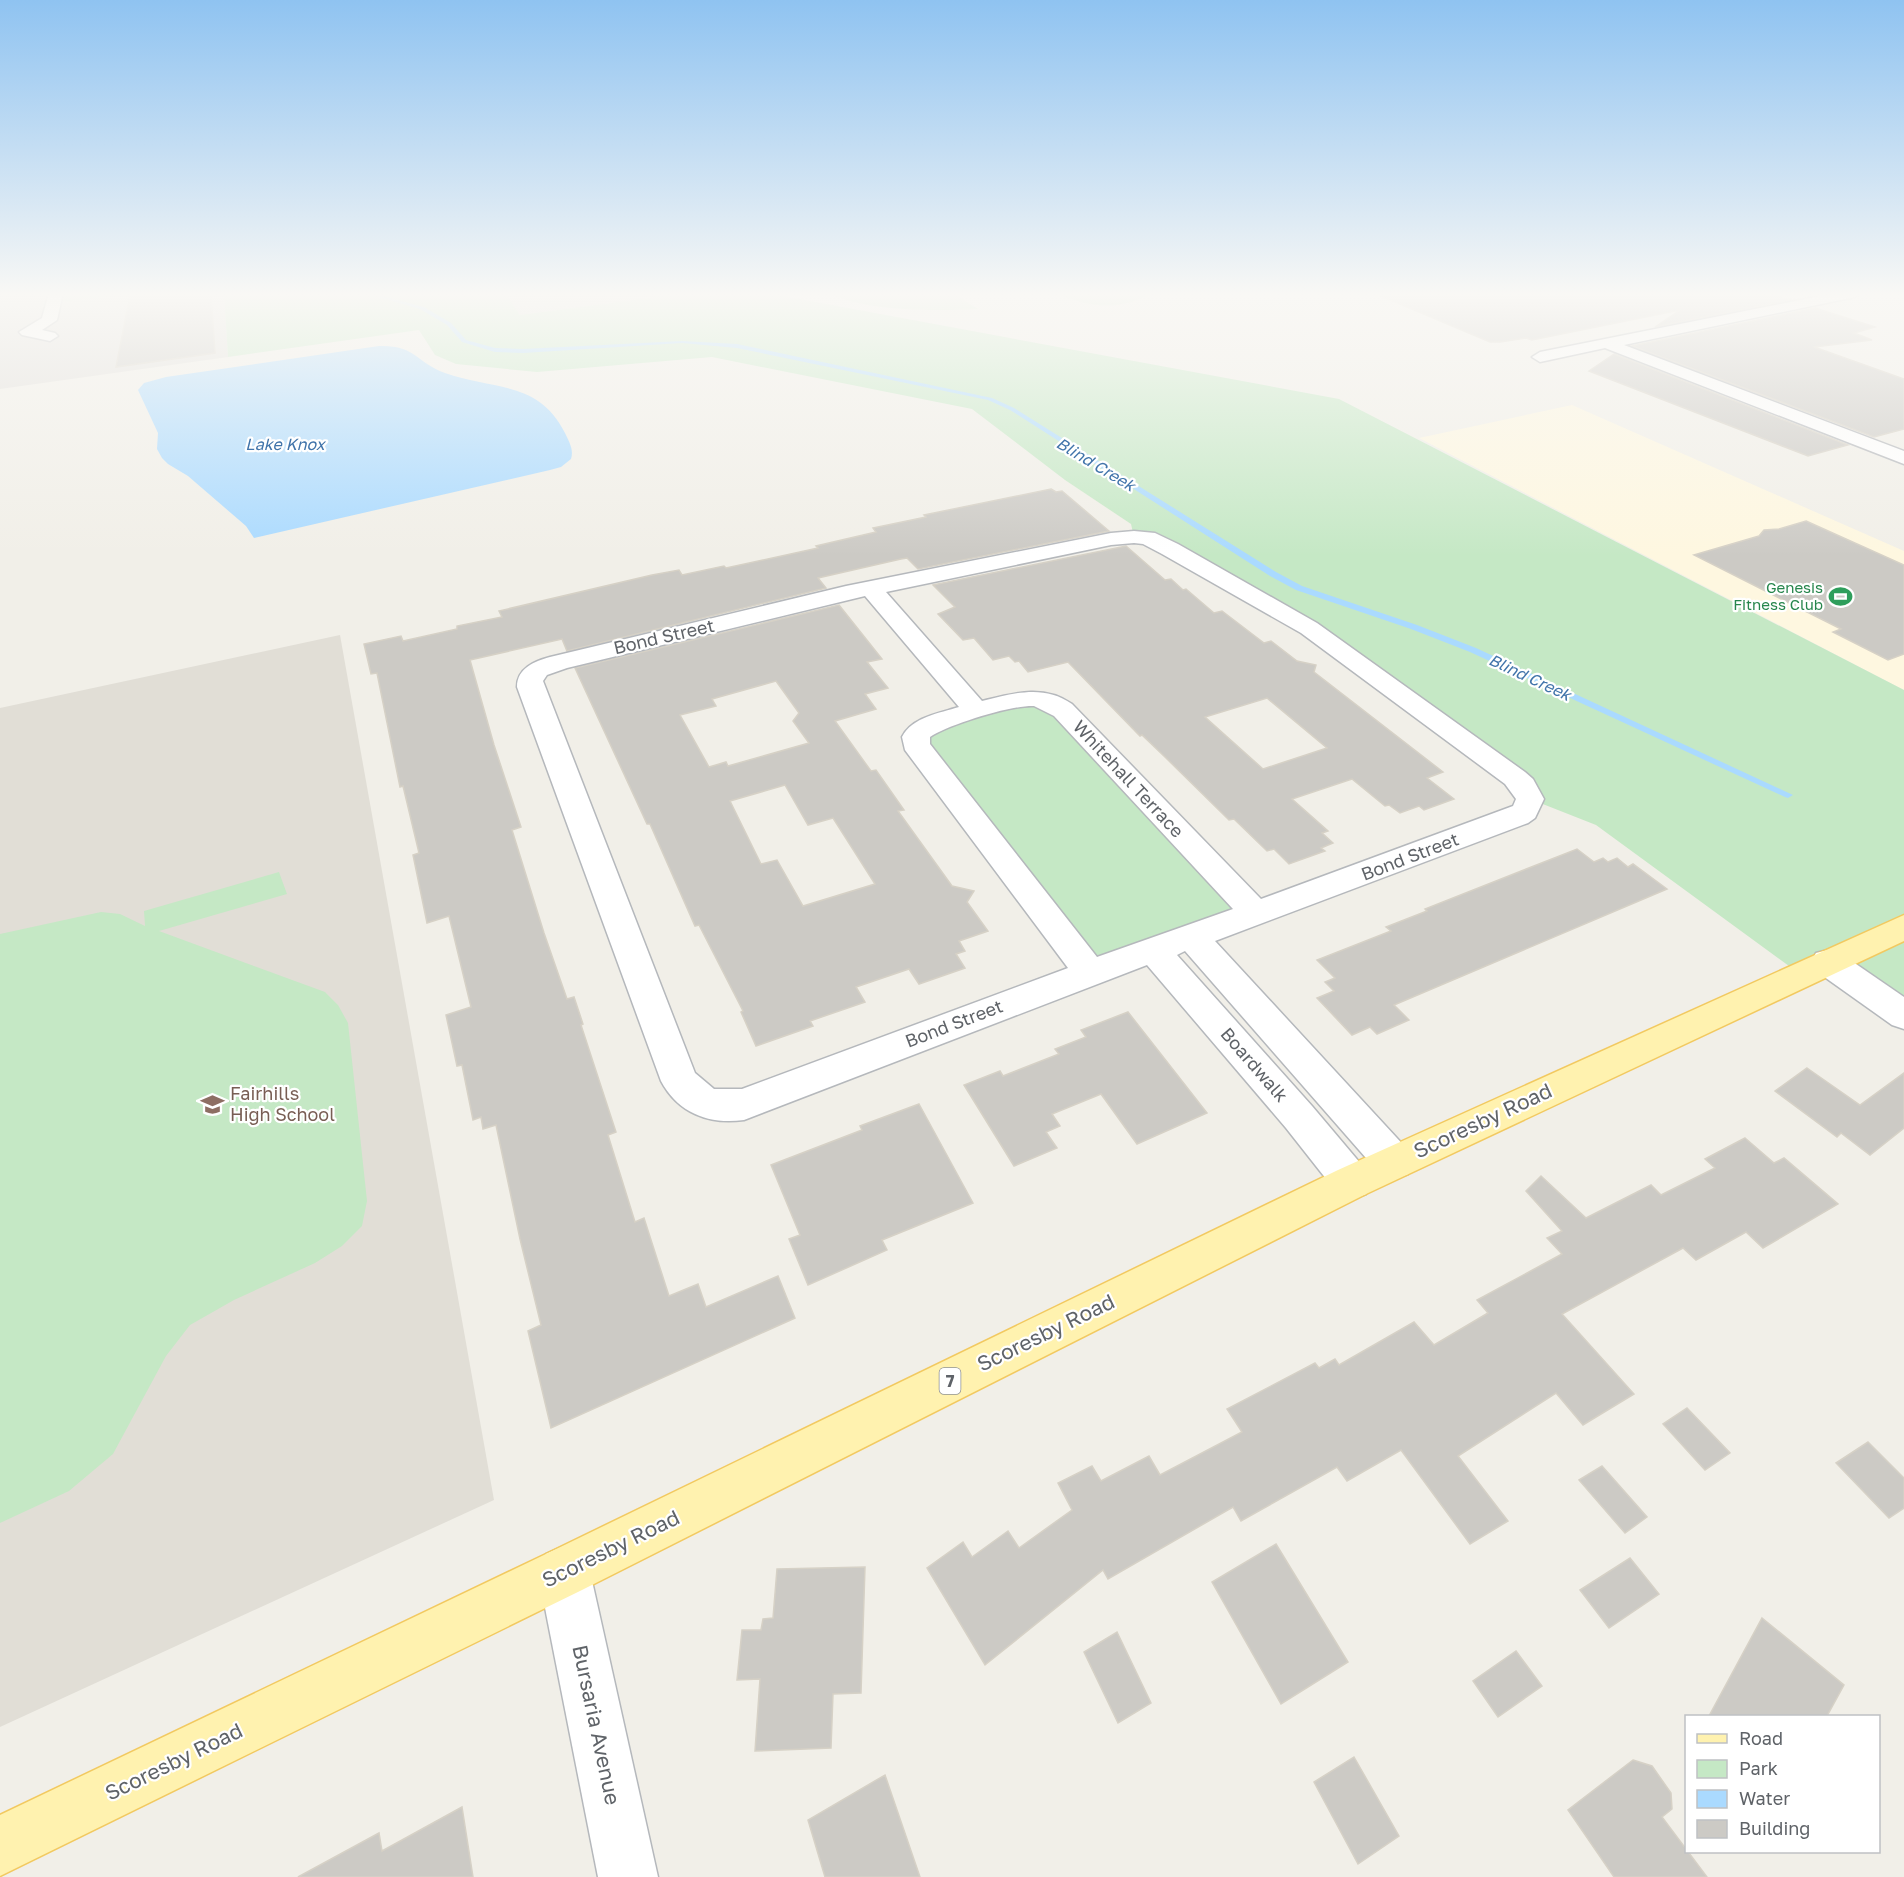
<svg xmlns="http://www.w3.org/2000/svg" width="1904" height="1877" viewBox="0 0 1904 1877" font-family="'Golos Text',sans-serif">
	<rect width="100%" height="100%" fill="#f1efe8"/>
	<!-- commercial -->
	<path fill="#fef7e0" d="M 1572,405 L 1904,551 L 1904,690 L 1419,438 Z"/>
	<!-- industrial -->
	<g fill="#e0deda">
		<path d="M 0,293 L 56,293 L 54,303 L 135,293 L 224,293 L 228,357 L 0,389 Z"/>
		<path d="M 505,293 L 685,293 L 520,315 Z"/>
	</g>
	<!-- education -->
	<path fill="#e1ded6" d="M 340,635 L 494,1500 L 0,1727 L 0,708 Z"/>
	<!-- green -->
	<g fill="#c5e8c5">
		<path d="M 56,293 L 135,293 L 53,303 Z"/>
		<path d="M 224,293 L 505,293 L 520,315 L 685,293 L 767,293 L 1339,399 L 1904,690 L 1904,1015 L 1829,962 L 1800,974 L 1596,825 L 1530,799 L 1324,638 L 1134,537 L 1131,524 L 1065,480 L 972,409 L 712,357 L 537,372 L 456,364 L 435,355 L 419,330 L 228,357 Z"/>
		<path d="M 828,293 L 953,293 L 978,309 C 933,311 869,312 828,293 Z"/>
		<path d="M 1057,293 L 1151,293 C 1121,311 1088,308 1057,293 Z"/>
		<path d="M 1036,699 L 1255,913 L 1090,973 L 917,735 Z"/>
		<path d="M 279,872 L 287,894 L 159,931 L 325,992 L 338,1005 L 348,1023 L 367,1201 L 362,1226 L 342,1246 L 315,1263 L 234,1300 L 190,1325 L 166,1356 L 113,1454 L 69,1491 L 0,1523 L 0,934 L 101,912 L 120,914 L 145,926 L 144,911 Z"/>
	</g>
	<!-- water -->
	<path fill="#aadaff" d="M 379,346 C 416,345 415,362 445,373 C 492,390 539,380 565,433 C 569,442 574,449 571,459 L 561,467 L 550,470 L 254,538 L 246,526 L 188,476 L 168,464 L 162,458 L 157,449 L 158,433 L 138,390 L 144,383 L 166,377 Z"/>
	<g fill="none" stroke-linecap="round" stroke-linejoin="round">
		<!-- stream -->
		<path fill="#aadaff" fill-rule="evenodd" d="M 365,293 L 371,293 L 424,307 L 451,323 L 466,340 L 495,348 L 523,349 L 682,341 L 737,344 L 992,398 L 1014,408 L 1276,572 L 1302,586 L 1417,625 L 1476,648 L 1793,795 L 1788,798 L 1785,797 L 1470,652 L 1411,629 L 1296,590 L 1270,576 L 1010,410 L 988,400 L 737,348 L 682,343 L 523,353 L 495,352 L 462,342 L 447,325 L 420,309 Z"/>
	</g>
	<!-- building -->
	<g fill="#cccac5" stroke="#d6d1c6" stroke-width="1.5" fill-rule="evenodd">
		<path d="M 149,293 L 211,293 L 215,353 L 116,367 L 130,295 Z"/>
		<path d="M 1374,293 L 1698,293 L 1699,297 L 1706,293 L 1770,293 L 1791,300 L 1655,327 L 1680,310 L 1532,340 L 1526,338 L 1500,342 L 1490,342 Z"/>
		<path d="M 1815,308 L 1875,327 L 1854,333 L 1872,340 L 1814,347 L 1904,379 L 1904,429 L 1874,437 L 1632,346 Z"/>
		<path d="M 1614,354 L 1848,445 L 1808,456 L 1589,371 Z"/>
		<path d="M 1051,489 L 1056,492 L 1062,491 L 1109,531 L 918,569 L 907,558 L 901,559 L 818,578 L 826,588 L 567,651 L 562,639 L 470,660 L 494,745 L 521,827 L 512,830 L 544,933 L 567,999 L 574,997 L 583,1024 L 581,1025 L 616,1132 L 608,1135 L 635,1222 L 644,1218 L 669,1296 L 698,1284 L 706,1307 L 778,1276 L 795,1318 L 551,1428 L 528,1331 L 541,1325 L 520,1239 L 496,1125 L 483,1129 L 481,1117 L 473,1120 L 462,1065 L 457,1066 L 446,1015 L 471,1007 L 449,916 L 427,923 L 413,855 L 419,853 L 403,786 L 400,787 L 377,673 L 371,674 L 364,644 L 401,636 L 403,641 L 457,629 L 457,626 L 502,617 L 499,611 L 652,575 L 679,570 L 682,575 L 724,566 L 726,568 L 818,548 L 816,546 L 876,532 L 873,528 L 926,517 L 924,515 Z"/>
		<path d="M 1806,521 L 1904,565 L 1904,654 L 1888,660 L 1833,632 L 1841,629 L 1694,555 L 1759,536 L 1764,530 L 1779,529 Z"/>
		<path d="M 1126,546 L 1165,580 L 1171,579 L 1183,590 L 1186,589 L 1214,613 L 1222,611 L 1264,643 L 1271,641 L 1297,661 L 1316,665 L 1314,672 L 1443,772 L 1427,778 L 1454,799 L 1424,810 L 1419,806 L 1400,813 L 1389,805 L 1385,806 L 1352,779 L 1292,799 L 1328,831 L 1322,833 L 1333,843 L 1321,848 L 1325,851 L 1289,864 L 1274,849 L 1267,851 L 1234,819 L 1229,820 L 1165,757 L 1142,735 L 1140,736 L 1068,662 L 1028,672 L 1019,661 L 1015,662 L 1009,656 L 993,660 L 974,638 L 963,640 L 938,614 L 955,607 L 933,585 ZM 1267,698 L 1327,748 L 1263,769 L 1205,717 Z"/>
		<path d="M 839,605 L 882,659 L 867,662 L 888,688 L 865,694 L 876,709 L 835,721 L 871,771 L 876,770 L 904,810 L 898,811 L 952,886 L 974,891 L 967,902 L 988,931 L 959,941 L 965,951 L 956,954 L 965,968 L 919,984 L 909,969 L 856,987 L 865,1002 L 810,1021 L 813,1026 L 756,1046 L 741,1012 L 743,1011 L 699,925 L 695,926 L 650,824 L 647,824 L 575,668 ZM 776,681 L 799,713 L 793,721 L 809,743 L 728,766 L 726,762 L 709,767 L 680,715 L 716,706 L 712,699 ZM 785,785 L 808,825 L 833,818 L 875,884 L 803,906 L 777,860 L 761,864 L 730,801 Z"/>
		<path d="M 1577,849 L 1594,862 L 1603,858 L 1608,862 L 1617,858 L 1628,867 L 1633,864 L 1667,889 L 1394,1005 L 1409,1020 L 1377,1034 L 1370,1027 L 1352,1035 L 1317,998 L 1334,991 L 1325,982 L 1335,978 L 1317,960 L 1391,931 L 1386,927 L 1427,911 L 1425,909 Z"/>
		<path d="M 1128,1012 L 1207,1113 L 1137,1144 L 1101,1094 L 1052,1114 L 1060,1126 L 1046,1132 L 1057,1148 L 1014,1166 L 964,1085 L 1000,1071 L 1003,1076 L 1059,1054 L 1055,1049 L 1086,1037 L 1081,1030 Z"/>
		<path d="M 1807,1068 L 1860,1105 L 1904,1073 L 1904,1128 L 1870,1155 L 1841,1133 L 1837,1137 L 1775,1091 Z"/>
		<path d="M 919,1104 L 973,1203 L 882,1240 L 887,1250 L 808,1285 L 789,1239 L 800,1235 L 771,1165 L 862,1130 L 860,1126 Z"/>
		<path d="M 1745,1138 L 1774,1163 L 1784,1158 L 1838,1204 L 1763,1248 L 1746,1232 L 1696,1260 L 1683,1248 L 1562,1314 L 1634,1394 L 1583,1425 L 1556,1393 L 1458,1456 L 1508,1521 L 1470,1544 L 1401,1450 L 1347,1481 L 1337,1467 L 1241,1521 L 1233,1507 L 1108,1579 L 1103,1570 L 985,1665 L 927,1568 L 963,1542 L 972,1557 L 1008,1531 L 1019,1548 L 1072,1510 L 1058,1483 L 1092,1466 L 1101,1481 L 1149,1456 L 1160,1475 L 1242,1432 L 1227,1409 L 1315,1363 L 1319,1368 L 1335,1359 L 1339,1365 L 1414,1322 L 1434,1345 L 1488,1313 L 1477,1300 L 1562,1254 L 1547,1238 L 1562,1231 L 1526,1191 L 1541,1176 L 1586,1218 L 1651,1185 L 1661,1195 L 1715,1168 L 1705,1159 Z"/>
		<path d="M 1687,1408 L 1730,1453 L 1705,1470 L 1663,1424 Z"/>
		<path d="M 1868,1442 L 1904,1478 L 1904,1508 L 1889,1518 L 1836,1463 Z"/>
		<path d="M 1602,1466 L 1647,1517 L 1625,1533 L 1579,1480 Z"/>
		<path d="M 1276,1544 L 1348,1662 L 1281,1704 L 1212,1582 Z"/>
		<path d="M 1630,1558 L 1659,1594 L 1609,1628 L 1580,1590 Z"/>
		<path d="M 865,1567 L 861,1693 L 833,1694 L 831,1748 L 755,1751 L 760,1679 L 737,1680 L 742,1630 L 761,1630 L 763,1619 L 773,1618 L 777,1569 Z"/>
		<path d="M 1762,1618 L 1844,1685 L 1827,1716 L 1709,1716 Z"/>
		<path d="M 1117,1632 L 1151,1703 L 1118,1723 L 1084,1652 Z"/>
		<path d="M 1516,1651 L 1542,1686 L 1498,1717 L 1473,1681 Z"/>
		<path d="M 1354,1757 L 1399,1836 L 1358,1864 L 1314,1782 Z"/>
		<path d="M 1633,1760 L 1652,1766 L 1671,1793 L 1672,1809 L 1662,1817 L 1707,1877 L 1614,1877 L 1568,1810 Z"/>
		<path d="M 885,1775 L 920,1877 L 825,1877 L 808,1820 Z"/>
		<path d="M 462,1807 L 473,1877 L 298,1877 L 379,1833 L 382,1851 Z"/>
	</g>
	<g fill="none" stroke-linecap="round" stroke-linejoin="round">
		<defs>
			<g id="minor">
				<path d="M 49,293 L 63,293 L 57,320 L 42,330 L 55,333 L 58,336 L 50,341 L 22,335 L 19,332 L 42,318 Z"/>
				<path d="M 1835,293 L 1862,293 L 1855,297 L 1624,345 L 1904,451 L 1904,464 L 1605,348 L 1540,362 L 1532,357 L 1540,352 Z"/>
				<path d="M 1134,531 L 1155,533 L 1178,544 L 1317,623 L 1525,772 L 1533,779 L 1544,799 L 1535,818 L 1528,823 L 1215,941 L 1408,1150 L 1414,1162 L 1408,1174 L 1394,1179 L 1380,1174 L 1185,951 L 1177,955 L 1312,1106 L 1366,1170 L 1372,1182 L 1366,1194 L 1352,1199 L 1338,1194 L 1286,1128 L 1147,965 L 744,1120 C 709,1125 678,1113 661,1081 L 517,687 C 517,668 535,661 550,657 L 846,586 L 1111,533 ZM 1134,543 L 1143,544 L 1162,554 L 1301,633 L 1505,784 L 1516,799 L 1513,806 L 1261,899 L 1072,704 C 1044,684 1014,693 982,701 L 886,592 L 1111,545 ZM 865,596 L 959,707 C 940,713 912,717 902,737 L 905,750 L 1068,968 L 742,1089 L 714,1089 L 695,1073 L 543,681 L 547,675 L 567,668 ZM 1034,706 L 1054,716 L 1233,909 L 1097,957 L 930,744 L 930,737 C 948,725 1011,705 1034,706 Z"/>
				<path d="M 1828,950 L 1840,953 L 1904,997 L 1904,1029 L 1892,1025 L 1816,971 L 1811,962 L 1816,953 Z"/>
				<path d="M 564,1546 L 582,1554 L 590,1572 L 658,1877 L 598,1877 L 538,1572 L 546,1554 Z"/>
			</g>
			<path id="major" d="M 1904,915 L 1904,941 L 1366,1194 L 582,1590 L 0,1876 L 0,1815 L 546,1554 L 1338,1170 Z"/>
		</defs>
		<!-- minor casing -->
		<use href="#minor" stroke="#b5b8bc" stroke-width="3"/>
		<!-- major casing -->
		<use href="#major" stroke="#f2c960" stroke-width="3"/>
		<!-- minor -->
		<use href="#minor" fill="#fff" fill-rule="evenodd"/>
		<!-- major -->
		<use href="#major" fill="#fff2af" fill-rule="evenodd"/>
	</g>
	<!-- sky -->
	<linearGradient id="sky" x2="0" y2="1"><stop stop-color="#8fc3f1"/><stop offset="0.53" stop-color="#f9f8f5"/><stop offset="1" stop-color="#f9f8f5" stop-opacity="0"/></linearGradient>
	<rect width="1904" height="556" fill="url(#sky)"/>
	<!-- icons -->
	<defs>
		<symbol id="stadium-bare" viewBox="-9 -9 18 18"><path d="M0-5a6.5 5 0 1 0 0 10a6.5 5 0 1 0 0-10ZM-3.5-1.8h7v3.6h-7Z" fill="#2e9e5b" stroke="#fff" stroke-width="2.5" paint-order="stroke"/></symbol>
		<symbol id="school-bare" viewBox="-9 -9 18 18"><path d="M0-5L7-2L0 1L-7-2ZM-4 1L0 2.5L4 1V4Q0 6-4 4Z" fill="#8d6e63" stroke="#fff" stroke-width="2.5" paint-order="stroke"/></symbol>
	</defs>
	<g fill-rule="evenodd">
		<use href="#stadium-bare" x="1824" y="580" width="33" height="33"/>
		<use href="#school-bare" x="196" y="1088" width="33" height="33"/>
	</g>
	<g text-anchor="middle" stroke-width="4.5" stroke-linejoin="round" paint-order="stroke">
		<!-- far-leisure labels -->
		<g font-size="15" fill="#27864d" stroke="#fff" text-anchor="end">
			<text x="1823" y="593">Genesis<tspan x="1823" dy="17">Fitness Club</tspan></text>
		</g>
		<!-- far-water labels -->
		<g font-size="16" font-style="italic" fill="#4174aa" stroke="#fff">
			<text x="285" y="450">Lake Knox</text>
			<text transform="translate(1096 464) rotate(31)" y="6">Blind Creek</text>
			<text transform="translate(1530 677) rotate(25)" y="6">Blind Creek</text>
		</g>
		<!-- shield labels -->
		<rect fill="#fff" stroke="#8f9295" stroke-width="1.5" x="939.5" y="1368" width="21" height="26" rx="4.5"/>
		<g font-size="16" font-weight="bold" fill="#5f6368">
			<text x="950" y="1387">7</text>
		</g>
		<!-- street labels -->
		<g font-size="18" fill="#5f6368" stroke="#fff">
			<text transform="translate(664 637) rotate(-13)" y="6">Bond Street</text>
			<text transform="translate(1128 779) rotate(47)" y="6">Whitehall Terrace</text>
			<text transform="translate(1410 857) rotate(-21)" y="6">Bond Street</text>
			<text transform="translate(954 1024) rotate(-21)" y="6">Bond Street</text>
			<text transform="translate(1254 1065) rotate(49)" y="6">Boardwalk</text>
		</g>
		<!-- education labels -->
		<g font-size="18" fill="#785e54" stroke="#fff" text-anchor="start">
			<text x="230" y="1100">Fairhills<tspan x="230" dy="21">High School</tspan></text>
		</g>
		<!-- near-street labels -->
		<g font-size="21" fill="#5f6368" stroke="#fff">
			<text transform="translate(1483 1121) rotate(-25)" y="7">Scoresby Road</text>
			<text transform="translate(1046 1333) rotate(-26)" y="7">Scoresby Road</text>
			<text transform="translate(611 1549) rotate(-26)" y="7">Scoresby Road</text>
			<text transform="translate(596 1725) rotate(78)" y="7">Bursaria Avenue</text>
			<text transform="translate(174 1762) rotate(-26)" y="7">Scoresby Road</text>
		</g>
	</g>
	<!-- legend -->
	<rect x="1685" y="1715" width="195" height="138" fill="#ffffff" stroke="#bfc1c3" stroke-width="1.5"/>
	<rect x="1697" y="1734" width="30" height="9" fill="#fff2af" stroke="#bfc1c3" stroke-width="1.5"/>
	<text x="1739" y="1745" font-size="18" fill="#5f6368">Road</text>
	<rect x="1697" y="1760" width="30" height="18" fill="#c5e8c5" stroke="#bfc1c3" stroke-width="1.5"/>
	<text x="1739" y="1775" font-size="18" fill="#5f6368">Park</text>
	<rect x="1697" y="1790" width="30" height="18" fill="#aadaff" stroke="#bfc1c3" stroke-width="1.5"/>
	<text x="1739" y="1805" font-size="18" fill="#5f6368">Water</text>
	<rect x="1697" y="1820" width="30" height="18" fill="#cccac5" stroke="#bfc1c3" stroke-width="1.5"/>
	<text x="1739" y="1835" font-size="18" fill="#5f6368">Building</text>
</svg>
